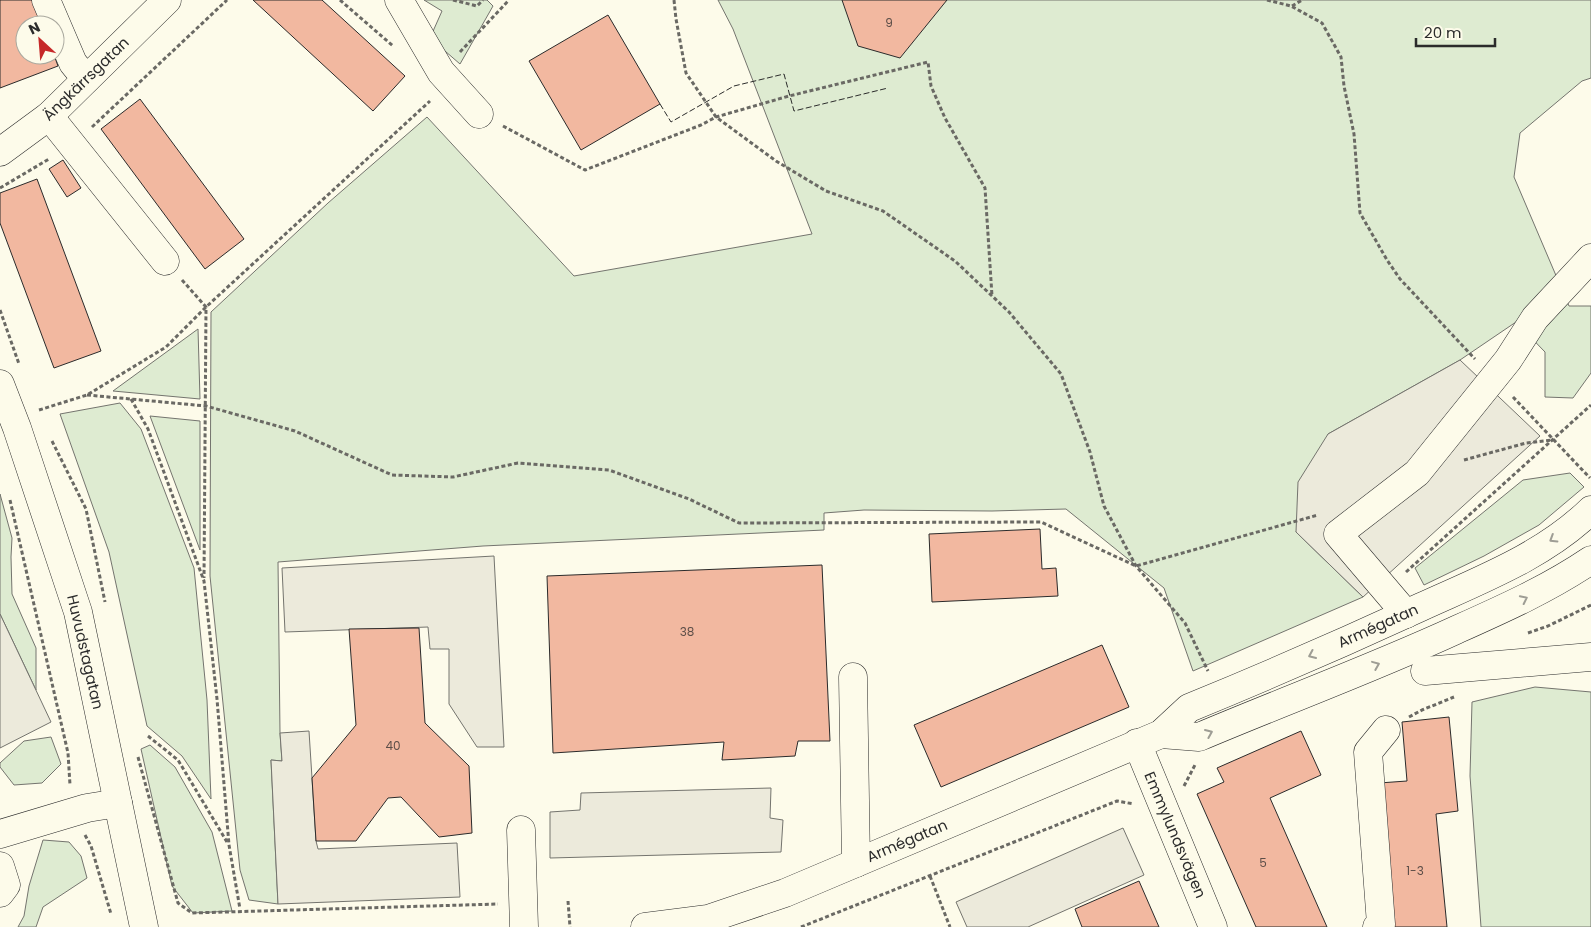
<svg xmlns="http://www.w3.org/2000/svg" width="1591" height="927" viewBox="0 0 1591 927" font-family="Poppins,sans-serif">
	<rect width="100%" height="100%" fill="#fdfbea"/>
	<!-- green -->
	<g fill="#deebd1" stroke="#74746e">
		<path d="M 424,0 L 487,0 L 493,6 L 460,64 L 430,38 L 442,11 Z"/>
		<path d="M 718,0 L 1591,0 L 1591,78 L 1582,81 L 1520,133 L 1514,177 L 1569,306 L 1591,306 L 1591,373 L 1573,398 L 1545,397 L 1545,352 L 1516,322 L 1460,360 L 1328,434 L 1296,532 L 1363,597 L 1193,671 L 1164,588 L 1066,509 L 992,511 L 864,510 L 824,513 L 824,530 L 483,546 L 278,562 L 280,733 L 282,761 L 271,760 L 278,904 L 249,900 L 240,870 L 210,576 L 211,312 L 328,203 L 427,117 L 574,276 L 812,234 L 733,29 Z"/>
		<path d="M 198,329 L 200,399 L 113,391 Z"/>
		<path d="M 120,403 L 141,429 L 194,568 L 207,700 L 211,799 L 182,756 L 147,726 L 109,552 L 60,414 Z"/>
		<path d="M 150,416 L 200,421 L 200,550 Z"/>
		<path d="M 1570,473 L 1584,487 L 1539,525 L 1484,556 L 1424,585 L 1415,568 L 1523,480 Z"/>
		<path d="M 0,494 L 12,538 L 11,557 L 12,594 L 36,648 L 36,690 L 0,614 Z"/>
		<path d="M 1535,687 L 1591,692 L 1591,927 L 1481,927 L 1470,776 L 1472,702 Z"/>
		<path d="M 51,737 L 61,764 L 42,783 L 14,785 L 0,767 L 0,763 L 24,741 Z"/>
		<path d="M 150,745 L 175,767 L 212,832 L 232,911 L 193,913 L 172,886 L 141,749 Z"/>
		<path d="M 43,840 L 69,842 L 81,856 L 87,878 L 43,907 L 36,927 L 18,927 L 24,916 L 29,886 Z"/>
	</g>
	<!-- parking -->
	<g fill="#eceadb" stroke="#74746e">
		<path d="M 1460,360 L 1540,436 L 1363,597 L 1296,532 L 1298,482 L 1328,434 Z"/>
		<path d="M 494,556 L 504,747 L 477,747 L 449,704 L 449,649 L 430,649 L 428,627 L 285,632 L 282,568 Z"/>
		<path d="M 0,614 L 51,722 L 0,748 Z"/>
		<path d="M 309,731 L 316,841 L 318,849 L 457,843 L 460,897 L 278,904 L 271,760 L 282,761 L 280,733 Z"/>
		<path d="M 771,788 L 770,818 L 783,820 L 781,852 L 550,858 L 550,812 L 580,810 L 581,793 Z"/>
		<path d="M 1123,828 L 1144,875 L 1028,927 L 967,927 L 956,902 Z"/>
	</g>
	<!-- building -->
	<g fill="#f2b8a0" stroke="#2b2b2b">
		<path d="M 0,0 L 32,0 L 42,25 L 25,25 L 25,55 L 54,55 L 58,66 L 0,88 Z"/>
		<path d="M 253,0 L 322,0 L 405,76 L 373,111 Z"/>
		<path d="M 842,0 L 947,0 L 900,58 L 858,46 Z"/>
		<path d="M 608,15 L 660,104 L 581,150 L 529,61 Z"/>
		<path d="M 140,99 L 244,239 L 205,269 L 101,129 Z"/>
		<path d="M 63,160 L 81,188 L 67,197 L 49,169 Z"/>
		<path d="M 37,179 L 101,351 L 54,368 L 0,223 L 0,193 Z"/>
		<path d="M 1040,529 L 1042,569 L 1056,568 L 1058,596 L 932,602 L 929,534 Z"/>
		<path d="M 822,565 L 830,741 L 798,741 L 795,756 L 722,760 L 724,742 L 553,753 L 547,576 Z"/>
		<path d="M 419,628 L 425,723 L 469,766 L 472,833 L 439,837 L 401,797 L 388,798 L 356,841 L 316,841 L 312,778 L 356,725 L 349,629 Z"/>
		<path d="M 1102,645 L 1129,707 L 941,787 L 914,725 Z"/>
		<path d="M 1449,717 L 1458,811 L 1436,814 L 1447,927 L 1394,927 L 1379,783 L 1407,781 L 1402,722 Z"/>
		<path d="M 1301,731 L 1321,775 L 1270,798 L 1327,927 L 1256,927 L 1197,794 L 1224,782 L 1217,768 Z"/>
		<path d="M 1139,881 L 1159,927 L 1082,927 L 1075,909 Z"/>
	</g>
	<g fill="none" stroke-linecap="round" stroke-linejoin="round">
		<defs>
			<g id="minor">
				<path d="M 46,0 L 73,63 L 86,79"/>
				<path d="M 399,0 L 441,72 L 479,114"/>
				<path d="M 49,116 L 165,261"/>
				<path d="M 0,152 L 49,116 L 167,0"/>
				<path d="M 0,384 L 17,428 L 78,612 L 144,927"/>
				<path d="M 1406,614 L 1338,534 L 1417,473 L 1508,360 L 1535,318 L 1591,258"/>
				<path d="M 1425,671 L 1591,657"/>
				<path d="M 853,677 L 856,863"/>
				<path d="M 1161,734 L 1199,737 C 1284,701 1371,669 1456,630 C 1503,609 1548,589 1591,560"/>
				<path d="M 1137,743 L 1213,927"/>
				<path d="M 521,830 L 524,927"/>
				<path d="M 0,834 L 87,808 L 118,803"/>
				<path d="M 0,866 L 6,885 L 0,893"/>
				<path d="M 645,927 L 708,919 L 785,893 L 1161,734 L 1189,708 C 1267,676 1345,642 1421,607 C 1480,580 1544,556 1591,510"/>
				<path d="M 1377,927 L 1381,924 L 1368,752 L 1386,730"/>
			</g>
		</defs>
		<!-- minor casing -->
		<use href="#minor" stroke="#2b2b2b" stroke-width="29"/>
		<!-- path -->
		<g stroke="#6a6964" stroke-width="3" stroke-dasharray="4 2.5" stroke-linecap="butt">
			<path d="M 340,0 L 393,46"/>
			<path d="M 453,0 L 477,6 L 483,0"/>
			<path d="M 674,0 L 676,19 L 686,73 L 716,117 L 776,161 L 826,191 L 883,211 L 955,261 L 1009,312 L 1061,374 L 1090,452 L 1104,506 L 1136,566 L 1185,623 L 1208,671"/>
			<path d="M 1267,0 L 1291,6 L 1322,23 L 1341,57 L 1344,86 L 1354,134 L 1360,213 L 1387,260 L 1400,279 L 1475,359"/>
			<path d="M 1292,6 L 1302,0"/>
			<path d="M 460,52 L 509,0"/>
			<path d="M 503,126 L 585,170 L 701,125 L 716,117 L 789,96 L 928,62 L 931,86 L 945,118 L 985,188 L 992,296"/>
			<path d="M 92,127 L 227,0"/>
			<path d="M 0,188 L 49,159"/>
			<path d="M 182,280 L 206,307 L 204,578"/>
			<path d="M 0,310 L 19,364"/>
			<path d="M 87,395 L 206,406 L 295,431 L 392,475 L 453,477 L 518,463 L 609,470 L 689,499 L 739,523 L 1041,522 L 1136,566 L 1318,515"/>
			<path d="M 1513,397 L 1590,478"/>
			<path d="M 131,399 L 148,429 L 204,581 L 217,699 L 229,845 L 240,909"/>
			<path d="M 39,410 L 87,395 L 166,347 L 206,307 L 430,101"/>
			<path d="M 52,441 L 86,509 L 105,602"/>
			<path d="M 1464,460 L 1526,443 L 1553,440"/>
			<path d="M 10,500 L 68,753 L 70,785"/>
			<path d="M 1406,572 L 1591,405"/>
			<path d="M 1528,633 L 1548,626 L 1591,605"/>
			<path d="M 1409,717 L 1422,710 L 1454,697"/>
			<path d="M 148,736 L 178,760 L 227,842"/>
			<path d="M 138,757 L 178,903 L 192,913 L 498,904"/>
			<path d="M 1184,786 L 1196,763"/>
			<path d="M 85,835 L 91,846 L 111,914"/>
			<path d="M 930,876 L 950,927"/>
			<path d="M 568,901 L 570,927"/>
			<path d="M 801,927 L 1117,801 L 1134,804"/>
		</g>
		<!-- minor -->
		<use href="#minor" stroke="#fdfbea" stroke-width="28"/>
		<!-- fence -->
		<path stroke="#2b2b2b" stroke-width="1" stroke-dasharray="6 2.5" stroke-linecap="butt" d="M 660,104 L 671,122 L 734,86 L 784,74 L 794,111 L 888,88"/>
	</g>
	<!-- one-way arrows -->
	<defs><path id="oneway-chevron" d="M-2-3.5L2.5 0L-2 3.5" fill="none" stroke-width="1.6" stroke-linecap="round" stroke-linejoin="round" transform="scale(1.25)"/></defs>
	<g stroke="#9e9d94">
		<use href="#oneway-chevron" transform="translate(1553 539) rotate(148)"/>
		<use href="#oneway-chevron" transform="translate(1524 599) rotate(-26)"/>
		<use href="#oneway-chevron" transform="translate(1312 655) rotate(156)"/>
		<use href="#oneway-chevron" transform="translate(1376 665) rotate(-22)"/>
		<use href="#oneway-chevron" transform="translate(1209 733) rotate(-23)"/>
	</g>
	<g text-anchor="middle" stroke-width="4" stroke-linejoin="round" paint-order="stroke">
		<!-- number labels -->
		<g font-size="12" fill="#5d4e48">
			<text x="889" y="27">9</text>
			<text x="687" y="636">38</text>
			<text x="393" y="750">40</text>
			<text x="1263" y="867">5</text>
			<text x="1415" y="875">1-3</text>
		</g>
		<!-- street labels -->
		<g font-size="15" fill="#2b2b2b" stroke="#fdfbea">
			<text transform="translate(86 79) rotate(-44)" y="5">Ängkärrsgatan</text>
			<text transform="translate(1378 626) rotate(-24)" y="5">Armégatan</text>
			<text transform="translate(85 652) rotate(77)" y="5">Huvudstagatan</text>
			<text transform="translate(1175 835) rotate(67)" y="5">Emmylundsvägen</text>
			<text transform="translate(907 841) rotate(-23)" y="5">Armégatan</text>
		</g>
	</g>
	<!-- north arrow -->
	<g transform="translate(40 40) rotate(334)"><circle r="24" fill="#fdfbea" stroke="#a9a89e"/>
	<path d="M0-4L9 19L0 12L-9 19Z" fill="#c62828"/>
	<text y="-8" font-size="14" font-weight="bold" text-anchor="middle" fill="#2b2b2b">N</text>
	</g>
	<!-- scale -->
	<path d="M1416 38v8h79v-8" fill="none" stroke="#2b2b2b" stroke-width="2.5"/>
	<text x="1424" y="38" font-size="15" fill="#2b2b2b" stroke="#fdfbea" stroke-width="4" paint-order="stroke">20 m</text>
</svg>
